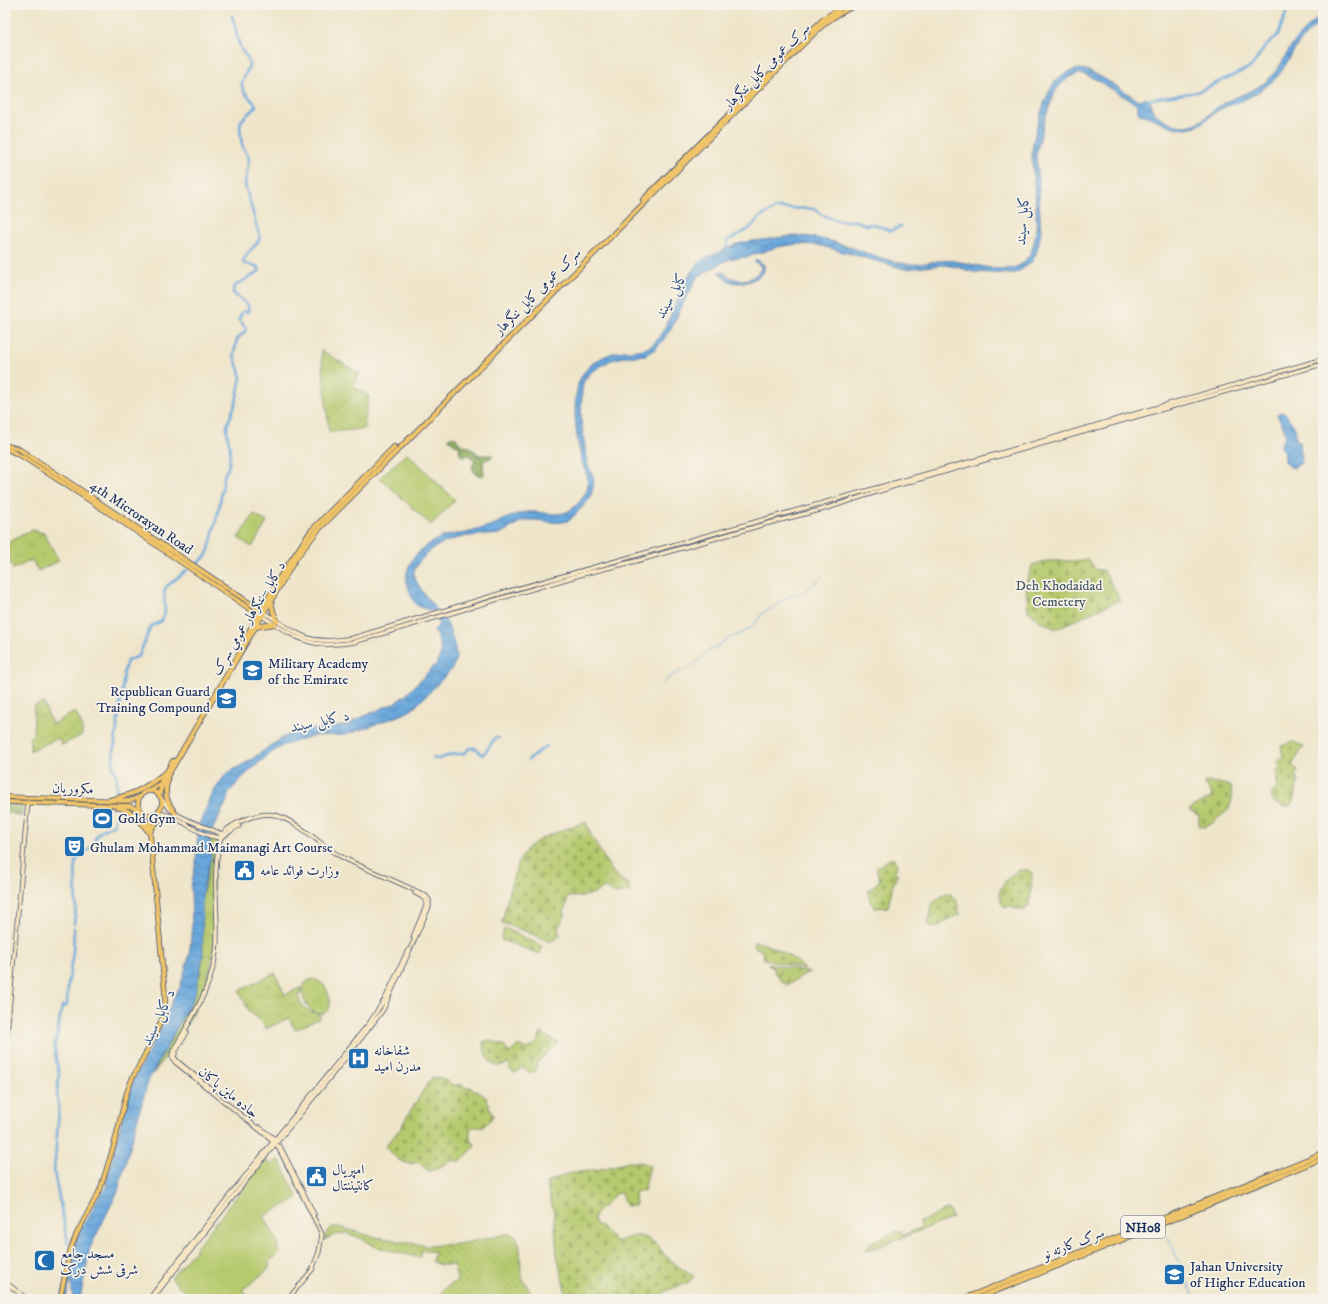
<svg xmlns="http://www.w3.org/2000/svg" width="1328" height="1304" viewBox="0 0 1328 1304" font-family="'IM FELL DW Pica',Amiri,serif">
	<defs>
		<pattern id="grass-dots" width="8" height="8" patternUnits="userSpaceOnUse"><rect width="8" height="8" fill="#b6c96d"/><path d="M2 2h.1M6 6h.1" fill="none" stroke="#9cad61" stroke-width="1.8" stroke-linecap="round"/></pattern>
		<pattern id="forest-firs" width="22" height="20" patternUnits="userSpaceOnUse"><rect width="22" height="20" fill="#90ad60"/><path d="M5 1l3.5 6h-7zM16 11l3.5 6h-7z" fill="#758d52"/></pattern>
		<pattern id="cemetery-stones" width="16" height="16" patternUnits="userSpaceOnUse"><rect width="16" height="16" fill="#b6c96d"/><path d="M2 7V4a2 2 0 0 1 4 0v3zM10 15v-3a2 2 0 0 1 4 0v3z" fill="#9cad61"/></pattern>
		<pattern id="park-tufts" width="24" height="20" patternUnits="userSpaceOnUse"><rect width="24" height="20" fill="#b6c96d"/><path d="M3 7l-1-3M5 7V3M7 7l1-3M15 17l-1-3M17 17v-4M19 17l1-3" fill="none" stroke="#9cad61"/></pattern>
		<pattern id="water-waves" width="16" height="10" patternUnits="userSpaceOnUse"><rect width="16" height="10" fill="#69a7db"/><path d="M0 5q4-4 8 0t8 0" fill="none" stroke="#5688b5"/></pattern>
	</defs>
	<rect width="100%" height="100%" fill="#f7f3e8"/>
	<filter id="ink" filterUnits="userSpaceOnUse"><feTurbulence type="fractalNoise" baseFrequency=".025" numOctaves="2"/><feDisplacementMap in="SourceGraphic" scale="8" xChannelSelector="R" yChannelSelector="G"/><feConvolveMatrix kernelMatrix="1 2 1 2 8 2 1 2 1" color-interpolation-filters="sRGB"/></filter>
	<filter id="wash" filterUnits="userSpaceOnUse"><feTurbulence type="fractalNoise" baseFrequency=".012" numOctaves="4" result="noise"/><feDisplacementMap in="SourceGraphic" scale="16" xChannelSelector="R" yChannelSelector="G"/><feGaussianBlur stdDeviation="0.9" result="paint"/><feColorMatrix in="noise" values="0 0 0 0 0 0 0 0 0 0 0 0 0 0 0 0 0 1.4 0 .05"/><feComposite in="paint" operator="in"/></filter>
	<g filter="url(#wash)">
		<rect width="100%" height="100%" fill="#efe5ca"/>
		<!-- grass -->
		<g fill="url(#grass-dots)" stroke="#687c66">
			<path d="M 321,350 L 360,374 L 352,386 L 369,396 L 364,429 L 329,432 Z"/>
			<path d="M 332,1227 L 340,1227 L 371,1236 L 427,1246 L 458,1244 L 507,1234 C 510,1234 514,1234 516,1237 C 522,1243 520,1263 521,1271 C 522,1284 533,1289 532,1299 L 435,1299 L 446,1287 L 457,1281 L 454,1265 L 440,1265 L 432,1261 L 435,1252 L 422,1250 L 420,1258 L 376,1247 L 365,1240 L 346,1233 L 334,1235 L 324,1240 L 327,1232 Z"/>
		</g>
		<!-- forest -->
		<g fill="url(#forest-firs)" stroke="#566e5f">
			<path d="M 452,436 L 456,438 L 460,444 L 470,447 L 479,455 L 492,455 L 493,456 L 493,457 L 485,460 L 483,462 L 484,475 L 481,476 L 475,474 L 472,467 L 475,460 L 470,456 L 467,455 L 464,457 L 459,453 L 460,449 L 458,446 L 449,440 L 449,438 Z"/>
			<path d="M 5,804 L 23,805 L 22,812 L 20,817 L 12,813 L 5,812 Z"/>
		</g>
		<!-- cemetery -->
		<g fill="url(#cemetery-stones)" stroke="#687c66">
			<path d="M 1088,559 L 1096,570 L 1104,570 L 1120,600 L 1055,629 L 1039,620 L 1028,611 L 1026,584 L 1032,565 L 1046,561 L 1083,561 Z"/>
			<path d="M 1293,742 L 1304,746 L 1292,765 L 1298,770 L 1296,779 L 1298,782 L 1292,805 L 1285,807 L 1274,803 L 1271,795 L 1277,788 L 1277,771 L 1281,765 L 1276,762 L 1283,757 L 1281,746 Z"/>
			<path d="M 1204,782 L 1218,783 L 1231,786 L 1232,800 L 1228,810 L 1210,825 L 1204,827 L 1199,826 L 1199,816 L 1189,810 L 1199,803 L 1210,798 L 1212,795 Z"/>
			<path d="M 586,822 L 591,835 L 610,868 L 616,876 L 629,884 L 628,888 L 631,890 L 630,892 L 615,894 L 604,887 C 595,896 580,897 568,897 L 564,913 L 566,914 L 558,928 L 560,935 L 550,942 L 525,931 L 502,923 C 507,902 513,864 528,848 C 541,835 569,828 586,822 Z"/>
			<path d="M 893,858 L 896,860 L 897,865 L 895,873 L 898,874 L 893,885 L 888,907 L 874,908 L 868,895 L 869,889 L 875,886 L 875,884 L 880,880 L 876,868 L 886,861 Z"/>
			<path d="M 1019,870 L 1027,870 L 1032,873 L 1030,905 L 1023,911 L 1019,909 L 1013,908 L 1011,905 L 1005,908 L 1002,905 L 999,893 C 1003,882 1009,876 1019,870 Z"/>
			<path d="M 946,893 L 951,894 L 952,898 L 956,898 L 960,914 L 941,923 L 941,926 L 935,928 L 927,924 L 931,914 L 931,909 L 933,903 Z"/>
			<path d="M 504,929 L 507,929 L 542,946 L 540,954 L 501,940 Z"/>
			<path d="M 754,941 C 769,944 795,957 805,969 L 764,959 L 762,951 L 754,946 Z"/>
			<path d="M 767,964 L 775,965 L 810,972 L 804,974 L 803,976 L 787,985 L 780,980 L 777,974 L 775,974 L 774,969 Z"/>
			<path d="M 542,1033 L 558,1043 L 539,1061 L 534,1072 L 529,1073 L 523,1067 L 515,1073 L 509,1069 L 511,1067 L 507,1063 L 504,1066 L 500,1065 L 498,1067 C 488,1062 484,1054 483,1042 C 491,1039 496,1042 505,1046 L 504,1047 L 510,1053 L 518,1045 L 526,1049 C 534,1046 538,1044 540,1034 Z"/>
			<path d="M 432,1077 L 434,1078 L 439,1077 L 453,1085 L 463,1085 L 465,1088 L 471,1087 L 474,1092 L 477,1091 L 487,1098 L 486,1101 L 489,1103 L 489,1107 L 493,1116 C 490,1120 486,1126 480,1127 C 475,1127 474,1126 470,1129 L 470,1140 L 475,1144 C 471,1152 466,1156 460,1162 L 455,1160 L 430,1171 L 425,1169 L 418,1162 C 402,1167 395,1157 385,1146 L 401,1128 L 406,1118 Z"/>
			<path d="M 629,1162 L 640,1162 L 650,1166 L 644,1191 L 635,1192 L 636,1205 L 626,1206 L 625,1205 L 621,1193 L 615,1194 L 606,1204 L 598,1211 L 593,1218 L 595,1223 L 603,1228 L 615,1242 L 633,1236 L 639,1236 L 646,1238 L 656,1244 L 666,1256 L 683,1270 L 694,1276 L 689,1282 L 668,1290 L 655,1299 L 567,1299 L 563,1295 L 565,1291 L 557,1254 L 554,1213 L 546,1183 L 567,1174 L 601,1169 Z"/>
		</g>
		<!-- park -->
		<g fill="url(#park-tufts)" stroke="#687c66">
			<path d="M 32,530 L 44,533 L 59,561 L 38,571 L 32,560 L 13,569 L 5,550 L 5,544 Z"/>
			<path d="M 43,702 L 52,724 L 75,712 L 82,725 L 82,735 L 62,745 L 58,738 L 30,751 L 30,737 L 33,734 L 34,706 Z"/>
			<path d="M 209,836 L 216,839 L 218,843 C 209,875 215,908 214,941 C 213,989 181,1038 152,1075 L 191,1002 L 195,994 L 196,984 L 200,975 L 203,957 L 201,915 L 202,896 L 210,862 L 211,846 Z"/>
			<path d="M 275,973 L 285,995 L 301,987 L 301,994 L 298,995 C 300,1007 309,1012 320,1015 L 320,1018 L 295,1030 L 289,1018 L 266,1029 L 262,1022 L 249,1011 L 239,991 Z"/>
			<path d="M 948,1209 L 953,1219 L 953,1218 L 867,1251 L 867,1252 L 865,1249 L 870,1247 L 869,1243 L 901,1230 L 904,1235 L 921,1227 L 920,1222 Z"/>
		</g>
		<!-- garden -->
		<g fill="#b6c96d" stroke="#687c66">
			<path d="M 407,453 L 455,500 L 431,525 L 380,478 Z"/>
			<path d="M 254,514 L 267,522 L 252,547 L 238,538 Z"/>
			<path d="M 313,979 C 317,980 321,982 324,985 C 329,992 335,1009 324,1013 C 309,1020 290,983 313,979 Z"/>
			<path d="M 279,1159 L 298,1198 L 264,1216 L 279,1245 L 277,1248 L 280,1253 L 268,1262 L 270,1266 L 268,1268 L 269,1269 L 242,1290 L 248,1295 L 243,1299 L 192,1299 L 171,1278 L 191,1254 L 193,1254 L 196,1251 L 196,1248 L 265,1160 L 271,1165 Z"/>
		</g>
		<!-- water -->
		<g fill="url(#water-waves)" stroke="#426b9c">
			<path d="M 1323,14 L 1323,21 C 1312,28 1302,38 1295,49 C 1289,58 1285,68 1277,77 C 1268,86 1256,94 1244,100 C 1237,103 1229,105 1221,109 C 1209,116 1200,129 1185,129 C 1168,129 1155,116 1139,114 L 1136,104 L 1097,80 L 1084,74 L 1079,74 L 1070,77 L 1061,84 L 1056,90 L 1046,115 L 1036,155 L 1039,178 L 1039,201 L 1041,232 L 1040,238 L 1036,254 L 1031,263 L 1018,272 L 1011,274 L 973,272 L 957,267 L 943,265 L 905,269 L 818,245 L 797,244 L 777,247 L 747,257 L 729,259 L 697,277 L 670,330 L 661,343 L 654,350 L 646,355 L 624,357 L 611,360 L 590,373 L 584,381 L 582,389 L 581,420 L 588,466 L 593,476 L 594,482 L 592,492 L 589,500 L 570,520 C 557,526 542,519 528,520 C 517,521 511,529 501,533 C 495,536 487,534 480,535 C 463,536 439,541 427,554 C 422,558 416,565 414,571 C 412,583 437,609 444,619 C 449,625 451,634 453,641 C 457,653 458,662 449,672 L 415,707 L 408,712 L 374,725 L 345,735 L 313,736 L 299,740 L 282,746 L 268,755 L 243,777 L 229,792 L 226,803 L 209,836 L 211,848 L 211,857 L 203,887 L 202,904 L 203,957 L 195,994 L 148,1081 L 118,1191 L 90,1248 L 80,1299 L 73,1299 L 71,1284 L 76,1260 L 76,1257 L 66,1299 L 62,1299 L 71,1258 L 74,1253 L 73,1248 L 82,1225 L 89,1217 L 99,1196 L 105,1190 L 122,1120 L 131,1085 L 163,1024 L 176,992 L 179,990 L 189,957 L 192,928 L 191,886 L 196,862 L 198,831 L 200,822 L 214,791 L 226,774 L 249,761 L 273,744 L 286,736 L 303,730 L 349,725 L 353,721 L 394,703 L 406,695 L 436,664 C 445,652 439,642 434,630 L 438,626 L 439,624 L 433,611 C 416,606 416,608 409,590 C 399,566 421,545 443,537 C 450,534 458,534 466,533 C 474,531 481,529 489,526 C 500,523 510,515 522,513 C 539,508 557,521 573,508 C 580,502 588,493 588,483 C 588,476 583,468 582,461 C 576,438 572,408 578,385 C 582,368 600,356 617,352 C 630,349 646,353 655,342 C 662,335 666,325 670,316 C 680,297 685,274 702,260 C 707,257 713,255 718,253 C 723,250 728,247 734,245 C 745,241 757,241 769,239 C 783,237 796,235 810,237 C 843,241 874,259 907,264 C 922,266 939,258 954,261 C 970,263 997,272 1012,268 C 1051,260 1031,181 1032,154 C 1032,138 1045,94 1055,82 C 1061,75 1072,69 1081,69 C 1094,70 1125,92 1138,100 L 1146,98 L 1145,99 L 1151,102 C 1150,112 1159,117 1167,121 C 1174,125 1183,127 1191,125 C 1202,123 1211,111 1221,105 C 1236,95 1255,92 1269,79 C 1279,69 1285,56 1293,44 C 1301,33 1312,23 1323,14 Z"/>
			<path d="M 755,260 L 758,260 L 764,265 L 764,272 C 753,284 729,289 719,272 L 719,271 C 723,271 726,275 730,277 C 741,283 754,280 761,269 L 761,266 L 755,262 Z"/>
			<path d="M 1281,412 L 1286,414 C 1288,419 1291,421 1294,426 C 1296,430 1296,434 1296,439 L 1301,443 L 1299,449 L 1302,455 L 1301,463 L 1293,468 C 1287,465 1283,461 1285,454 C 1275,442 1287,441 1285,433 C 1284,426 1279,420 1277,414 Z"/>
		</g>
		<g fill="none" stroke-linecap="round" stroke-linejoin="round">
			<!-- stream -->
			<g stroke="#69a7db" stroke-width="1">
				<path d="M 663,683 L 673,675 L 694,665 L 706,652 L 719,645 L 726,639 L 740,634 L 752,627 L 763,613 L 778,605 L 785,598 L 792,596 L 802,594 L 822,577"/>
				<path d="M 1168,1237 L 1195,1299"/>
			</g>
			<!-- canal -->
			<g stroke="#69a7db" stroke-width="2.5">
				<path d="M 1144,100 L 1197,92 L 1251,67 L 1265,47 L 1278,35 L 1289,5"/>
				<path d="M 728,251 L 727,241 L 749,229 L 759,218 L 776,208 L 815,209 L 822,215 L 839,221 L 856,221 L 866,225 L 874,224 L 890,231 L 902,226"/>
				<path d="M 198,563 L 206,556 L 209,550 L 220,503 L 224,476 L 229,465 L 230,449 L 227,432 L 227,426 L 236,402 L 241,377 L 234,355 L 237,339 L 245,332 L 246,328 L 239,320 L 241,314 L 244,311 L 249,312 L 248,305 L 233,293 L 233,289 L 236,285 L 260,271 L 258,267 C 253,264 246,265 243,263 C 245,251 256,248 260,238 L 245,185 L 249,159 L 242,145 L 240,128 L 241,121 L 256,106 C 253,99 242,93 242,86 C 241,79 248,72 249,65 C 250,59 244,54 241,49 C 236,38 236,26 232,16"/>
				<path d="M 535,754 L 547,746"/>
				<path d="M 433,758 L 438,759 L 454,754 L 463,754 L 470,748 L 476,748 L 482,755 L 487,750 L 495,738 L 499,738"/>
				<path d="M 528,760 L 535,755"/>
				<path d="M 116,798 L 117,778 L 113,767 L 113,758 L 123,683 L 124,671 L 127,661 L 139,656 L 151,626 L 162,621 L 165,611 L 164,592 L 166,587 L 187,570"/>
				<path d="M 74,924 L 76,908 L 75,863 C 78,855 86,853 91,847 C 94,843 95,837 98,834 C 107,823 116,832 116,812"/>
				<path d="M 68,1243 L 54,1172 L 59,1110 L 57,1095 L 59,1075 L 54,1047 L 57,1035 L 62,1006 L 67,1006 L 68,985 L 73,952 L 74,928"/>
			</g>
		</g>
	</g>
	<g filter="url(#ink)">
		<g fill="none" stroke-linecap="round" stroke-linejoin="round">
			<defs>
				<g id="secondary">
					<path d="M 264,612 C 276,620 288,629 301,635 C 316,643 336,641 353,638 L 502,593 L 1001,453 L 1323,359"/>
					<path d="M 262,616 C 296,638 311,650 354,642 L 583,574 L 640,560 L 765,524 L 824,509 L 895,486 L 1128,419 L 1323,364"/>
					<path d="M 162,799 C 173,820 204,824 223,835"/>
					<path d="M 157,813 C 175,812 203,840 221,837 C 226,836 233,828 239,826"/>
					<path d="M 413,937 L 426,906 C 427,898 422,897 415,893"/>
					<path d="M 187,1032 L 176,1051 L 174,1057 L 177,1061 L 211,1089"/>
					<path d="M 5,1055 L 28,802"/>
					<path d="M 259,1127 L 276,1140"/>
					<path d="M 280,1146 L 314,1214"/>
					<path d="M 5,1282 L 27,1299"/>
					<path d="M 149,1299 L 237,1186 L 304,1104 L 370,1022 L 386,997 L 408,950"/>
					<path d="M 152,1299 L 260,1163 L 276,1143 L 278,1141 C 313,1098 349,1055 383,1010 L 429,907 L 429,900 L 426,896 C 398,881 368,871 340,856 C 319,844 299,822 275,815 C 260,811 232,823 222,834 C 211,868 218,905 217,941 C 216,981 193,1016 173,1051 L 172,1056 L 175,1062 L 276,1143 L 322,1234 L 319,1252 L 312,1270 L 288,1299"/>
				</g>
				<g id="primary">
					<path d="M 5,445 L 19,449 L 39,462 L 263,612"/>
					<path d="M 5,448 L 23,457 L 112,515 L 260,616"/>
					<circle cx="150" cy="803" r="12"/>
					<path d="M 5,797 L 129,801 L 139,797"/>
					<path d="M 5,802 L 129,806 L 140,810"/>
					<path d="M 117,807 C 135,812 139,819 149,833"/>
					<path d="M 142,812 L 148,828"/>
					<path d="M 151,831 C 155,821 162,817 173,818"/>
					<path d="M 60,1299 L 70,1251 L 77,1233 L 100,1190 L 114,1145 L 126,1095 L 132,1079 L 153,1039 L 163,1017 L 165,1009 L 165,993 L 150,833 L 150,823 L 154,814"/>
				</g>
				<g id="trunk">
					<path d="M 811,31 L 825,18 L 838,10"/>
					<path d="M 643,200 L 770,74"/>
					<path d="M 271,600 L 273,611 L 277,621"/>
					<path d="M 255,627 L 274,624"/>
					<path d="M 241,646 L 280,577 L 311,531 L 394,447"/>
					<path d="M 168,780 C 163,793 167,802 175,813"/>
					<path d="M 151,790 L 160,784 L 173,761"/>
					<path d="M 159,795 L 162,785 L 296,558 L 318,530 L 808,39 C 825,22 834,15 856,5"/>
					<path d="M 110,800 C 135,794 144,789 165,773"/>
					<path d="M 963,1299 L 1118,1237 L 1323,1153"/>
					<path d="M 976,1299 L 1323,1158"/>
				</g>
			</defs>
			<!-- secondary casing -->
			<use href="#secondary" stroke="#3b4a6e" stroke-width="5"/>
			<!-- primary casing -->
			<use href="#primary" stroke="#3b4a6e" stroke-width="5.5"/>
			<!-- trunk casing -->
			<use href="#trunk" stroke="#3b4a6e" stroke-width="6"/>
			<!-- secondary -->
			<use href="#secondary" stroke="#f9e7c3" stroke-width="3.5"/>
			<!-- primary -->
			<use href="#primary" stroke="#f0c469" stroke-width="4"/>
			<!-- trunk -->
			<use href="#trunk" stroke="#f0c469" stroke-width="4.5"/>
		</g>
	</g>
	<!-- icons -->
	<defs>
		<symbol id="university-square" viewBox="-11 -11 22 22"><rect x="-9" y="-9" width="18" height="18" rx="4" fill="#1f6fb2" stroke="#f7f3e8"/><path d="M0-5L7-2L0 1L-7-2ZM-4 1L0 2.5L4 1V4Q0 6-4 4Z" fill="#fff"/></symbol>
		<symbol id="stadium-square" viewBox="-11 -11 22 22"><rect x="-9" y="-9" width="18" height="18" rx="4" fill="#1f6fb2" stroke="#f7f3e8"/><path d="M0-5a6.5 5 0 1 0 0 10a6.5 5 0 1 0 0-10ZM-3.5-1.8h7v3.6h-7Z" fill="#fff"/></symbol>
		<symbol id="theatre-square" viewBox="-11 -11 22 22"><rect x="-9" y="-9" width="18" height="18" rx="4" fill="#1f6fb2" stroke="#f7f3e8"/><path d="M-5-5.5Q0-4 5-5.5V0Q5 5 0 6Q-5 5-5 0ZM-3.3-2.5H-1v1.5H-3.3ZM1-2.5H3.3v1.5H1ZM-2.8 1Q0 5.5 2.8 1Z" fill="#fff"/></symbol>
		<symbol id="civic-square" viewBox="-11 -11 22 22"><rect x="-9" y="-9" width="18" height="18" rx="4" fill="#1f6fb2" stroke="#f7f3e8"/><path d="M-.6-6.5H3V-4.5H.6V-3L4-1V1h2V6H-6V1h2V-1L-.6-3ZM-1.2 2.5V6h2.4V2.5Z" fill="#fff"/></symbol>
		<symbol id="hospital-square" viewBox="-11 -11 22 22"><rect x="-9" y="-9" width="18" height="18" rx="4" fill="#1f6fb2" stroke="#f7f3e8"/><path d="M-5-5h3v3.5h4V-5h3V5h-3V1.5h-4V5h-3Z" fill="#fff"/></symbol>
		<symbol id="mosque-square" viewBox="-11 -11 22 22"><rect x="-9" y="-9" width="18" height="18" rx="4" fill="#1f6fb2" stroke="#f7f3e8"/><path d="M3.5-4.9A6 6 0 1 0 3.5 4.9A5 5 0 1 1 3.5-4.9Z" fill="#fff"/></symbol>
	</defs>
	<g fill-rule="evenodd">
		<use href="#university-square" x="240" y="658" width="25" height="25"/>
		<use href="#university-square" x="214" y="686" width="25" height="25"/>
		<use href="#stadium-square" x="90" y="806" width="25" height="25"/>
		<use href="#theatre-square" x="62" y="834" width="25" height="25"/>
		<use href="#civic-square" x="232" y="858" width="25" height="25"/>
		<use href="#hospital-square" x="346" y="1046" width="25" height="25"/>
		<use href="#civic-square" x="304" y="1164" width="25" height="25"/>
		<use href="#mosque-square" x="32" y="1248" width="25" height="25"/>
		<use href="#university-square" x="1162" y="1262" width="25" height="25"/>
	</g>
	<g text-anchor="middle" stroke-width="3.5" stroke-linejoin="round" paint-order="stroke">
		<!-- shield labels -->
		<rect fill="#f7f3e8" stroke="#5d6a87" stroke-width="1" x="1121" y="1216" width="44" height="22" rx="3"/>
		<g font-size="13" font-weight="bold" fill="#1b2f5e">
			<text x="1143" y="1232">NH08</text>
		</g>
		<!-- street labels -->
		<g font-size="14" fill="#1b2f5e" stroke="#f7f3e8">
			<text transform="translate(766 66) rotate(-45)" y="5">سرک عمومی کابل ننگرهار</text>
			<text transform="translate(537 291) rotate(-45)" y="5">سرک عمومی کابل ننگرهار</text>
			<text transform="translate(142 517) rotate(34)" y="5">4th Microrayan Road</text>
			<text transform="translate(248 618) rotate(-59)" y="5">د کابل–ننګرهار عمومي سړک</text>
			<text transform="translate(73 788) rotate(2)" y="5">مکروریان</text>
			<text transform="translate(229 1092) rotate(39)" y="5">جاده ماین پاکان</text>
			<text transform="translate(1073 1243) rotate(-22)" y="5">سرک کارته نو</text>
		</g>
		<!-- park labels -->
		<g font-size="14" fill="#425662" stroke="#f7f3e8">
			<text x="1059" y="590">Deh Khodaidad<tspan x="1059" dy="16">Cemetery</tspan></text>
		</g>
		<!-- poi labels -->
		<g font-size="14" fill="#1b2f5e" stroke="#f7f3e8" text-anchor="start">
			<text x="268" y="668">Military Academy<tspan x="268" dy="16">of the Emirate</tspan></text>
			<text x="210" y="696" text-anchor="end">Republican Guard<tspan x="210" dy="16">Training Compound</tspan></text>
			<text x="118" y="823">Gold Gym</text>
			<text x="90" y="852">Ghulam Mohammad Maimanagi Art Course</text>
			<text x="260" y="875">وزارت فوائد عامه</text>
			<text x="374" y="1055">شفاخانه<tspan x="374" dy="16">مدرن امید</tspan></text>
			<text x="332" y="1174">امپریال<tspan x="332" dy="16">کانتیننتال</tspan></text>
			<text x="60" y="1258">مسجد جامع<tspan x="60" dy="16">شرقی شش درک</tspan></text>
			<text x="1190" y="1271">Jahan University<tspan x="1190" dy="16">of Higher Education</tspan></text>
		</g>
		<!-- water labels -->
		<g font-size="15" font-style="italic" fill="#325384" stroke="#f7f3e8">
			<text transform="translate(1022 220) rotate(-86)" y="5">کابل سيند</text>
			<text transform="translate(671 295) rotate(-61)" y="5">کابل سيند</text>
			<text transform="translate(320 721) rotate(-12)" y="5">د کابل سيند</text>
			<text transform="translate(158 1017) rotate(-65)" y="5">د کابل سيند</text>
		</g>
	</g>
	<!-- margin -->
	<rect width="1328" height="1304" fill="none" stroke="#f7f3e8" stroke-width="20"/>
</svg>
